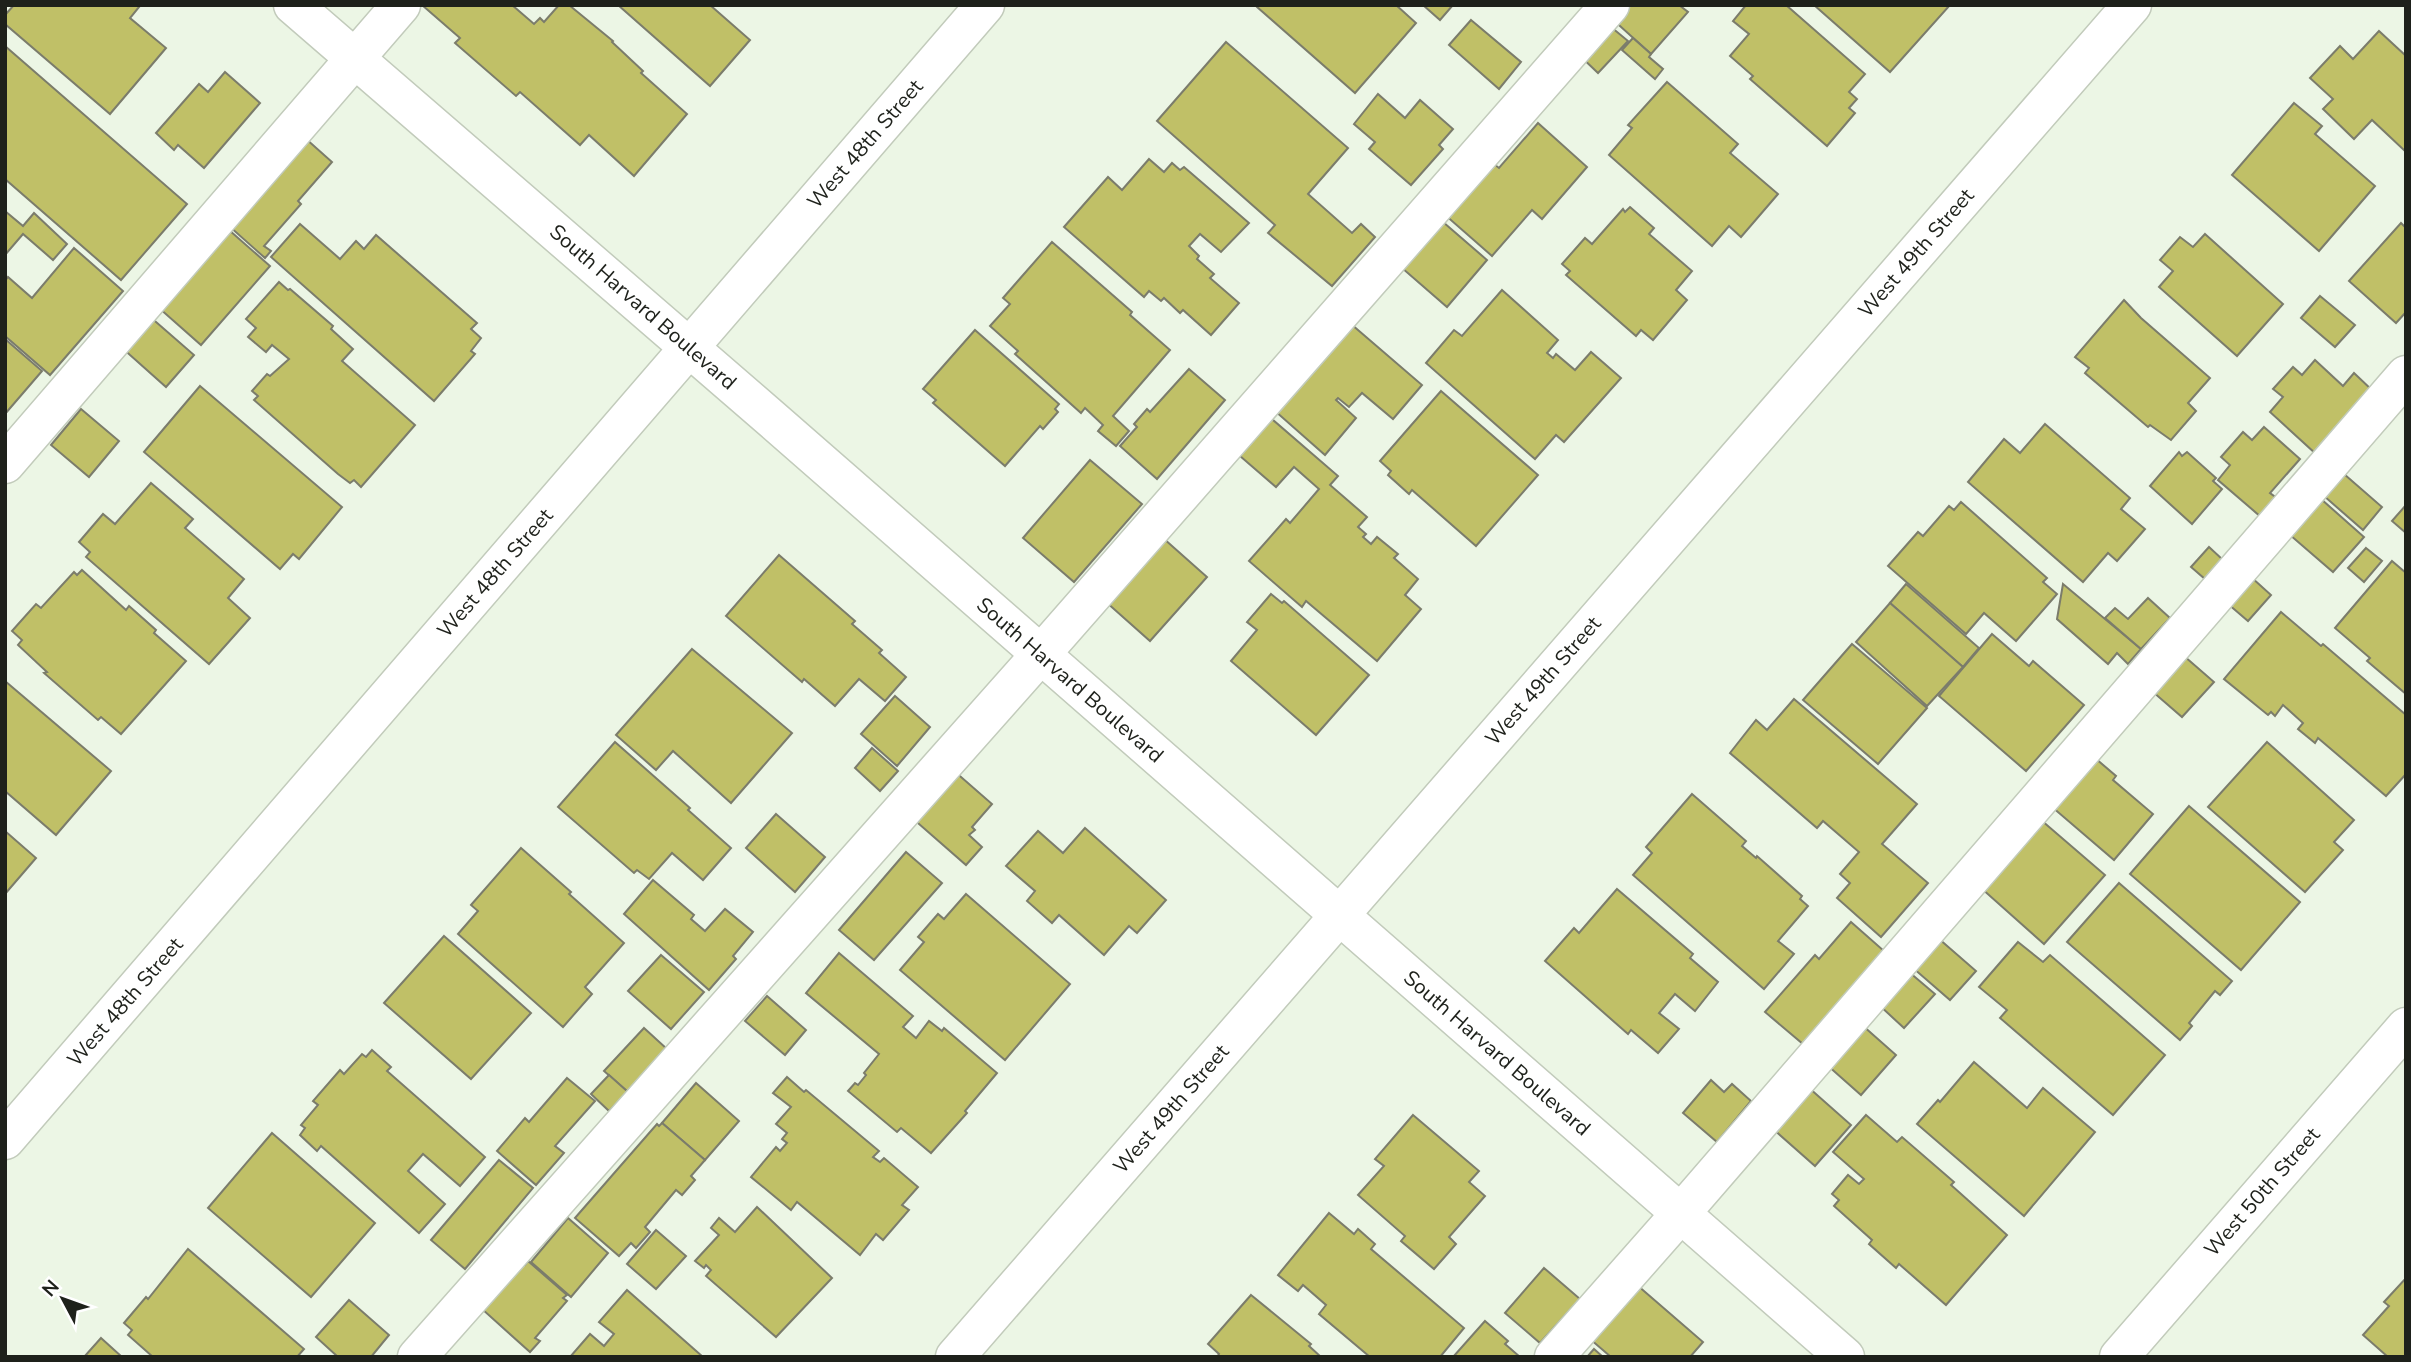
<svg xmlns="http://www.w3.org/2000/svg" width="2411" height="1362" viewBox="0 0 2411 1362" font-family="'Nunito Sans',sans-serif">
	<rect width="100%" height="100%" fill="#ecf6e5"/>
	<!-- building -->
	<g fill="#c0c067" stroke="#7b7c6b" stroke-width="2">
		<path d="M 14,5 L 137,5 L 139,7 L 130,18 L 166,48 L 110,114 L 5,24 L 5,15 Z"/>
		<path d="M 422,5 L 512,5 L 534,24 L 540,18 L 544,22 L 559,5 L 569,5 L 613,41 L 612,42 L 643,71 L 641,73 L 687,114 L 634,176 L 589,135 L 580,145 L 520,92 L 516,96 L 455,43 L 460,38 Z"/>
		<path d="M 618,5 L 710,5 L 750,40 L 710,86 Z"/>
		<path d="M 1258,5 L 1396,5 L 1416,23 L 1355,93 L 1257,7 Z"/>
		<path d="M 1423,5 L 1453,5 L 1440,20 Z"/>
		<path d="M 1621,5 L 1679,5 L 1688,12 L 1651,54 L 1610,17 Z"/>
		<path d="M 1746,5 L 1786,5 L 1865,74 L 1849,92 L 1857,99 L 1849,108 L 1855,113 L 1827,146 L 1750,79 L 1753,76 L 1730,56 L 1749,34 L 1733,21 Z"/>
		<path d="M 1814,5 L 1950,5 L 1890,72 Z"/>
		<path d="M 1471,20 L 1521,62 L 1499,89 L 1449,45 Z"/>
		<path d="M 1605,22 L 1628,41 L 1598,73 L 1577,53 Z"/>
		<path d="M 2379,31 L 2406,56 L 2406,152 L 2372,120 L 2354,139 L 2323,109 L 2333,99 L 2310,78 L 2340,46 L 2353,59 Z"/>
		<path d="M 1633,38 L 1651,54 L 1649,57 L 1663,69 L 1655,79 L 1622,50 Z"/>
		<path d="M 1226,42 L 1348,148 L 1308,194 L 1352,233 L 1361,224 L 1375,237 L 1332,286 L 1268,233 L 1275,225 L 1157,121 Z"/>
		<path d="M 5,46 L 187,204 L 121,280 L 5,179 Z"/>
		<path d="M 225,72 L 260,103 L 204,168 L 178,145 L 174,150 L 156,133 L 199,84 L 208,92 Z"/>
		<path d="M 1667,82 L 1738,144 L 1730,153 L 1778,194 L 1741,237 L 1729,226 L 1712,246 L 1609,155 L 1632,128 L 1628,125 Z"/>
		<path d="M 1378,94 L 1405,118 L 1420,100 L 1453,129 L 1439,145 L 1443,149 L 1411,185 L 1369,149 L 1375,142 L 1354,124 Z"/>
		<path d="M 2294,103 L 2322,126 L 2315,134 L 2375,186 L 2319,251 L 2232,175 Z"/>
		<path d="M 1538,123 L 1587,167 L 1542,219 L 1532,210 L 1492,256 L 1444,214 L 1490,161 L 1499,168 Z"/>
		<path d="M 305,138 L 332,162 L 298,201 L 301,204 L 264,246 L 271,251 L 265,258 L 229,226 Z"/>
		<path d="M 1149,159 L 1164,172 L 1172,163 L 1180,170 L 1184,167 L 1249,223 L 1221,252 L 1200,234 L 1189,246 L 1199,256 L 1197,259 L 1214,274 L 1210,278 L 1239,303 L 1211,335 L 1183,310 L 1180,313 L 1164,298 L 1161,301 L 1149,291 L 1144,297 L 1064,227 L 1108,177 L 1122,190 Z"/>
		<path d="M 1630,207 L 1654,228 L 1649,234 L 1692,271 L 1676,290 L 1687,300 L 1653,340 L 1641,330 L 1636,336 L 1566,275 L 1570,271 L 1562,264 L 1585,238 L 1592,244 L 1623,209 L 1625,212 Z"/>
		<path d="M 5,211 L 23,226 L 34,213 L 67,244 L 53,260 L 23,234 L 5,255 Z"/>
		<path d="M 1443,222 L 1487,260 L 1447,307 L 1402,268 Z"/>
		<path d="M 2401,223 L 2406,228 L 2406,312 L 2396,323 L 2349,281 Z"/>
		<path d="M 300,224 L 340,259 L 356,241 L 364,249 L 376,235 L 477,323 L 471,329 L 481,338 L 471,351 L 475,354 L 434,401 L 271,257 Z"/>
		<path d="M 229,230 L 270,266 L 201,345 L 159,308 Z"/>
		<path d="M 2205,234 L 2283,304 L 2237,356 L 2159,287 L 2173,271 L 2160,260 L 2180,237 L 2193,247 Z"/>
		<path d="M 1052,242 L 1132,312 L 1130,315 L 1170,350 L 1113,416 L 1129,431 L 1116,446 L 1098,431 L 1103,425 L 1085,408 L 1081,413 L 1015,354 L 1018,351 L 990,326 L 1010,304 L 1003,298 Z"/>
		<path d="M 74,248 L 123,291 L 50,375 L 5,336 L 5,281 L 8,277 L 32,298 Z"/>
		<path d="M 279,282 L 288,290 L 290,289 L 333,326 L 331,329 L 353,349 L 342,361 L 415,425 L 361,487 L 354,480 L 350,483 L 338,474 L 254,400 L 258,396 L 252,391 L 267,374 L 270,376 L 289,359 L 272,345 L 266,352 L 248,337 L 256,328 L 246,319 Z"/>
		<path d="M 1502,290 L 1558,340 L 1547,353 L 1553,358 L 1556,354 L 1575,370 L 1591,352 L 1621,378 L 1564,442 L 1556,435 L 1535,459 L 1426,363 L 1454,330 L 1462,336 Z"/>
		<path d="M 2320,296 L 2355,325 L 2335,347 L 2301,318 Z"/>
		<path d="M 2124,300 L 2141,318 L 2210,378 L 2188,403 L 2196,411 L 2171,440 L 2150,425 L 2148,427 L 2085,373 L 2089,368 L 2075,357 Z"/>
		<path d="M 148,315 L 194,355 L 166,387 L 121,347 Z"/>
		<path d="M 1351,324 L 1422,385 L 1393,419 L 1362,393 L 1349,407 L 1338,398 L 1336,400 L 1356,418 L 1325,455 L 1275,411 Z"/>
		<path d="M 975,330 L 1059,404 L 1055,409 L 1058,412 L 1043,429 L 1040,426 L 1005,466 L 933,403 L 936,400 L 923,389 Z"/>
		<path d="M 5,339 L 42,371 L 5,414 Z"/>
		<path d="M 2315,360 L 2343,386 L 2354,373 L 2373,391 L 2316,454 L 2270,412 L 2283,397 L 2273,389 L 2293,367 L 2302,375 Z"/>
		<path d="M 1189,369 L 1225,400 L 1157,479 L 1120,446 L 1137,427 L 1134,424 L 1147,409 L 1150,412 Z"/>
		<path d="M 200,386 L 342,507 L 299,559 L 293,554 L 280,569 L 144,452 Z"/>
		<path d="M 1441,391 L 1538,475 L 1476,546 L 1412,490 L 1409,494 L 1388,475 L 1391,471 L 1380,461 Z"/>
		<path d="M 81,409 L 119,441 L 89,477 L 51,445 Z"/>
		<path d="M 1265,413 L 1338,476 L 1330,485 L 1367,517 L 1358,527 L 1366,534 L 1363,537 L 1371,544 L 1377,537 L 1398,554 L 1394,558 L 1418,579 L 1405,595 L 1421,609 L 1377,661 L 1306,601 L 1302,607 L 1249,561 L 1286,519 L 1290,523 L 1319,489 L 1294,467 L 1276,487 L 1233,450 Z"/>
		<path d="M 2045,424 L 2130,498 L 2121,509 L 2145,529 L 2117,561 L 2108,553 L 2083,582 L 1968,482 L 2004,439 L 2020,453 Z"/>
		<path d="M 2264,427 L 2300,459 L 2270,493 L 2278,499 L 2261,517 L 2218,480 L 2230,465 L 2221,457 L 2243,432 L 2252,440 Z"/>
		<path d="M 2179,452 L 2182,456 L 2187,452 L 2216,478 L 2213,481 L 2222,489 L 2192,524 L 2150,486 Z"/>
		<path d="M 1090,460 L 1142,504 L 1074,582 L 1023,538 Z"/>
		<path d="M 2344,474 L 2382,507 L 2363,530 L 2324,496 Z"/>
		<path d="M 151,483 L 193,519 L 185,528 L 244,579 L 228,598 L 250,618 L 209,664 L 86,557 L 90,552 L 79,542 L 103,514 L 115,524 Z"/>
		<path d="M 2321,499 L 2364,537 L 2333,572 L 2290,535 Z"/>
		<path d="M 1961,502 L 2047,578 L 2043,582 L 2057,594 L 2016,641 L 1984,613 L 1966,634 L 1888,566 L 1918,532 L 1923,536 L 1949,506 L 1954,510 Z"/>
		<path d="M 2406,505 L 2406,533 L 2392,521 Z"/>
		<path d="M 1163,538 L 1207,577 L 1150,641 L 1106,602 Z"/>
		<path d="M 2209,547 L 2222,559 L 2205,579 L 2191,567 Z"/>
		<path d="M 2366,548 L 2382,561 L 2364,582 L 2348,568 Z"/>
		<path d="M 779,555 L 855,621 L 852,624 L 882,650 L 879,653 L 906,677 L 885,701 L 859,679 L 835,706 L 804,679 L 802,682 L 726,616 Z"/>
		<path d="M 2392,561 L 2406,573 L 2406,694 L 2367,661 L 2370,658 L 2335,628 Z"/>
		<path d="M 82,570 L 126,610 L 129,606 L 156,630 L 154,633 L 186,661 L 121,734 L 101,717 L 98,720 L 44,673 L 47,672 L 18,645 L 22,640 L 12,631 L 36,604 L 41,608 L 74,572 L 77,575 Z"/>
		<path d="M 2251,577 L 2271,595 L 2248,621 L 2228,604 Z"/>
		<path d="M 1906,584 L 1979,648 L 1963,667 L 1890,603 Z"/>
		<path d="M 2063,584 L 2141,649 L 2128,664 L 2117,653 L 2108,664 L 2057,619 Z"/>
		<path d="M 1271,594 L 1282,603 L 1284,601 L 1369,675 L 1316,735 L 1231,661 L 1257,630 L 1247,622 Z"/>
		<path d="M 2148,598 L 2170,618 L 2141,649 L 2105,618 L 2115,608 L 2128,619 Z"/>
		<path d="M 1890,603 L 1963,667 L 1927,706 L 1856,642 Z"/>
		<path d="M 2281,612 L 2321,646 L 2323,644 L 2406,715 L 2406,774 L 2386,796 L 2318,738 L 2315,743 L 2298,729 L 2303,723 L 2283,705 L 2275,716 L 2271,712 L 2268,715 L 2224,679 Z"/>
		<path d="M 1992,634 L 2029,666 L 2033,661 L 2084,705 L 2026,771 L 1939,696 Z"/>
		<path d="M 1852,644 L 1927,708 L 1878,764 L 1803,700 Z"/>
		<path d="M 692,649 L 792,733 L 731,803 L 673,751 L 656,770 L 616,735 Z"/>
		<path d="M 2184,656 L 2214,682 L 2182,717 L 2153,692 Z"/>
		<path d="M 5,681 L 111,771 L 56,835 L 5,791 Z"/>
		<path d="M 895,696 L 930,727 L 897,766 L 861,734 Z"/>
		<path d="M 1794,699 L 1917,804 L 1882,844 L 1928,883 L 1881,937 L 1837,898 L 1850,883 L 1840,874 L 1859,852 L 1823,821 L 1817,828 L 1730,753 L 1756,720 L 1767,730 Z"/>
		<path d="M 615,742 L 690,808 L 688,810 L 731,848 L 703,880 L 672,853 L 649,879 L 637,870 L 634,873 L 558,807 Z"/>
		<path d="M 2267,742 L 2354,820 L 2334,842 L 2343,850 L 2305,892 L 2208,807 Z"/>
		<path d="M 872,748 L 898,771 L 880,791 L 855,768 Z"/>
		<path d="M 2095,758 L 2116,776 L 2113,780 L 2153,814 L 2114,860 L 2052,807 Z"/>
		<path d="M 953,770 L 992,804 L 972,827 L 975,830 L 969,835 L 982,847 L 966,865 L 911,817 Z"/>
		<path d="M 1692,794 L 1746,841 L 1742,846 L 1756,858 L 1757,856 L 1802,896 L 1800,899 L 1808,906 L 1778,941 L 1794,954 L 1764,989 L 1633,875 L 1652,853 L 1646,847 Z"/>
		<path d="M 2189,806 L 2300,902 L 2241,970 L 2130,874 Z"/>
		<path d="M 776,814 L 825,857 L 795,892 L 746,848 Z"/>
		<path d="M 2041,820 L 2105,875 L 2044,944 L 1981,888 Z"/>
		<path d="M 1085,828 L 1166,900 L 1137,933 L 1129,926 L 1104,955 L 1059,915 L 1052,923 L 1027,901 L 1035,891 L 1006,866 L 1038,831 L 1063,853 Z"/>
		<path d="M 5,831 L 36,858 L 5,894 Z"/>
		<path d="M 521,848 L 571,892 L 569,894 L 624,943 L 585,987 L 592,994 L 563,1027 L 458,934 L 478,911 L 471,905 Z"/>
		<path d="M 906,852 L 942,883 L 874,960 L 839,930 Z"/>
		<path d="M 653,880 L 694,915 L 691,919 L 705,931 L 725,909 L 753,932 L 733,956 L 736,959 L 709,990 L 624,914 Z"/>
		<path d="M 2119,883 L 2232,981 L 2220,995 L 2215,991 L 2189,1023 L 2192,1026 L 2180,1040 L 2067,942 Z"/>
		<path d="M 1617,889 L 1693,954 L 1690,958 L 1718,982 L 1695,1011 L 1675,994 L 1659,1013 L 1679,1029 L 1658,1053 L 1631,1030 L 1628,1034 L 1545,961 L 1574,928 L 1579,933 Z"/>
		<path d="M 966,894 L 1070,984 L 1005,1060 L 900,970 L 924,942 L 918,937 L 938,914 L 944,919 Z"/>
		<path d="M 1851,922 L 1884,951 L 1803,1044 L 1765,1012 L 1815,955 L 1819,959 Z"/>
		<path d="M 444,936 L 531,1013 L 471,1079 L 384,1003 Z"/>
		<path d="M 1938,938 L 1976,971 L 1950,1000 L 1913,968 Z"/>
		<path d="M 2018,942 L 2043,962 L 2050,955 L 2165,1055 L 2113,1115 L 2000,1018 L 2007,1010 L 1979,987 Z"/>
		<path d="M 839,953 L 913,1016 L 903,1027 L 916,1038 L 929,1021 L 942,1031 L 944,1028 L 997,1073 L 965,1111 L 967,1113 L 931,1153 L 901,1128 L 897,1132 L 848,1091 L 855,1083 L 858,1085 L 866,1075 L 864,1073 L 879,1054 L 806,993 Z"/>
		<path d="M 661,955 L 704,992 L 671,1029 L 628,991 Z"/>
		<path d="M 1909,972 L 1935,994 L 1904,1028 L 1879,1005 Z"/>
		<path d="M 767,996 L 806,1030 L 785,1055 L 745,1021 Z"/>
		<path d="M 1862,1025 L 1896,1055 L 1861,1095 L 1827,1065 Z"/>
		<path d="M 644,1028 L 667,1049 L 628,1092 L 604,1071 Z"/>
		<path d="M 372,1050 L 391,1067 L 387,1071 L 485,1157 L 460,1186 L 423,1154 L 408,1171 L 445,1204 L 419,1233 L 321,1146 L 317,1151 L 300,1135 L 305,1128 L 301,1125 L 318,1105 L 313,1101 L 340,1070 L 344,1074 L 362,1054 L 366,1057 Z"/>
		<path d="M 1974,1062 L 2027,1108 L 2043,1088 L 2095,1132 L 2024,1216 L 1917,1124 L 1938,1100 L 1940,1102 Z"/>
		<path d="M 609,1075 L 628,1092 L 609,1111 L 591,1094 Z"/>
		<path d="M 787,1077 L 804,1092 L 806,1090 L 879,1151 L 873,1157 L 880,1162 L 884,1158 L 918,1187 L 902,1205 L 909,1210 L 883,1240 L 876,1234 L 860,1255 L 797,1202 L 791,1210 L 751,1177 L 776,1147 L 780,1151 L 787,1143 L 782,1139 L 787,1133 L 776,1124 L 791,1107 L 773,1093 Z"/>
		<path d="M 567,1078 L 595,1101 L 555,1146 L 564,1153 L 536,1185 L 497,1151 L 525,1118 L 529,1122 Z"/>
		<path d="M 1711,1080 L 1724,1092 L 1732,1084 L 1751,1101 L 1717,1142 L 1683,1113 Z"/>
		<path d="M 696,1083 L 739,1121 L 705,1160 L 662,1123 Z"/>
		<path d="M 1808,1087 L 1851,1125 L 1815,1166 L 1772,1128 Z"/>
		<path d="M 1413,1115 L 1479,1171 L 1469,1182 L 1485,1196 L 1449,1237 L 1456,1244 L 1434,1269 L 1401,1241 L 1405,1236 L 1358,1195 L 1384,1166 L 1375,1159 Z"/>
		<path d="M 1866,1115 L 1897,1142 L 1902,1137 L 1954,1182 L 1951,1185 L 2007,1235 L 1946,1305 L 1899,1264 L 1896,1268 L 1869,1244 L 1872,1240 L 1834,1206 L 1839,1200 L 1832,1194 L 1848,1175 L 1859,1184 L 1864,1179 L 1833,1152 Z"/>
		<path d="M 662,1123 L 705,1160 L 691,1176 L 695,1180 L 682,1195 L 676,1190 L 645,1227 L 650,1232 L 636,1248 L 631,1243 L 619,1256 L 575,1218 L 657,1124 L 659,1126 Z"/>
		<path d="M 272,1133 L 375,1223 L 311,1297 L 208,1208 Z"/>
		<path d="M 499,1160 L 533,1188 L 465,1269 L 431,1240 Z"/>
		<path d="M 757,1207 L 832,1278 L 776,1337 L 706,1276 L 711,1270 L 706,1265 L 704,1268 L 695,1261 L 719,1235 L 711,1228 L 719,1218 L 735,1232 Z"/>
		<path d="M 1329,1213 L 1354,1234 L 1358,1229 L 1375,1244 L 1371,1249 L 1464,1328 L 1440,1357 L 1370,1357 L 1319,1314 L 1326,1305 L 1303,1285 L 1298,1291 L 1278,1275 Z"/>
		<path d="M 568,1218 L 608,1253 L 571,1297 L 531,1262 Z"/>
		<path d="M 656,1230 L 686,1256 L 656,1289 L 627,1264 Z"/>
		<path d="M 188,1249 L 304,1349 L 297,1357 L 153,1357 L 128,1335 L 132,1330 L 124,1323 L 146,1297 L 148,1299 Z"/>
		<path d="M 528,1261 L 567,1295 L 563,1298 L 567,1301 L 535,1338 L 540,1341 L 530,1352 L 482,1309 L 522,1263 L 525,1265 Z"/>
		<path d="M 1544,1268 L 1580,1299 L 1540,1343 L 1505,1313 Z"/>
		<path d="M 2406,1278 L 2406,1357 L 2388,1357 L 2363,1335 L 2389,1306 L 2384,1302 Z"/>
		<path d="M 1637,1285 L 1703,1342 L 1690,1357 L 1611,1357 L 1590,1339 Z"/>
		<path d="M 627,1290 L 703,1357 L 570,1357 L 590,1334 L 604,1346 L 614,1334 L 599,1322 Z"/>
		<path d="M 1251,1295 L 1311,1344 L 1309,1346 L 1321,1357 L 1217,1357 L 1219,1354 L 1208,1344 Z"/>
		<path d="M 349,1300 L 389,1335 L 371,1357 L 338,1357 L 316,1337 Z"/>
		<path d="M 1485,1321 L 1508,1341 L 1505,1344 L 1520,1357 L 1453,1357 Z"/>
		<path d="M 101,1338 L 122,1357 L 84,1357 Z"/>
		<path d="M 1594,1349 L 1603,1357 L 1587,1357 Z"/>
	</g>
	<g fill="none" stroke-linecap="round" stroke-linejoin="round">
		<defs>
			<g id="minor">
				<path d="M 293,5 L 774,421 L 1845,1357"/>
				<path d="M 5,464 L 401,5"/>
				<path d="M 5,1140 L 985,5"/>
				<path d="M 417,1357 L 1041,654 L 1610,5"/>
				<path d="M 955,1357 L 2132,5"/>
				<path d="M 1554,1357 L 1681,1213 L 2406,375"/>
				<path d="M 2119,1357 L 2406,1027"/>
			</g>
		</defs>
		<!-- minor casing -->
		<use href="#minor" stroke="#c2cbbb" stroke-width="41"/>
		<!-- minor -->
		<use href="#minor" stroke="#fff" stroke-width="38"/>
	</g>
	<g text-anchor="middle" stroke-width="5" stroke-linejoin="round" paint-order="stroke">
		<!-- street labels -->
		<g font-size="21" fill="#1e211b" stroke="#fff">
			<text transform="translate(865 144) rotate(-49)" y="7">West 48th Street</text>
			<text transform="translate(1916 253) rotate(-49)" y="7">West 49th Street</text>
			<text transform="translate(643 307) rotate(41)" y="7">South Harvard Boulevard</text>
			<text transform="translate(495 573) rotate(-49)" y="7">West 48th Street</text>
			<text transform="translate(1070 680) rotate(41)" y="7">South Harvard Boulevard</text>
			<text transform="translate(1543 681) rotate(-49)" y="7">West 49th Street</text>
			<text transform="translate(125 1002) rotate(-49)" y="7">West 48th Street</text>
			<text transform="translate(1497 1053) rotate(41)" y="7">South Harvard Boulevard</text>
			<text transform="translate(1171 1109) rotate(-49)" y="7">West 49th Street</text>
			<text transform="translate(2262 1192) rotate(-49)" y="7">West 50th Street</text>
		</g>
	</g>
	<!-- border -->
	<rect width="2411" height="1362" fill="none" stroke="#1e211b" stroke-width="14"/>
	<!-- north arrow -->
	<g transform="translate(63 1299) rotate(311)" stroke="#ffffff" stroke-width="5" paint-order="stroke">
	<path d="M0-5L12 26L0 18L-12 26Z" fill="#1e211b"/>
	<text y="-10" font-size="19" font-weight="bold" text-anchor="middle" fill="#1e211b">N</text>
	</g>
</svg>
